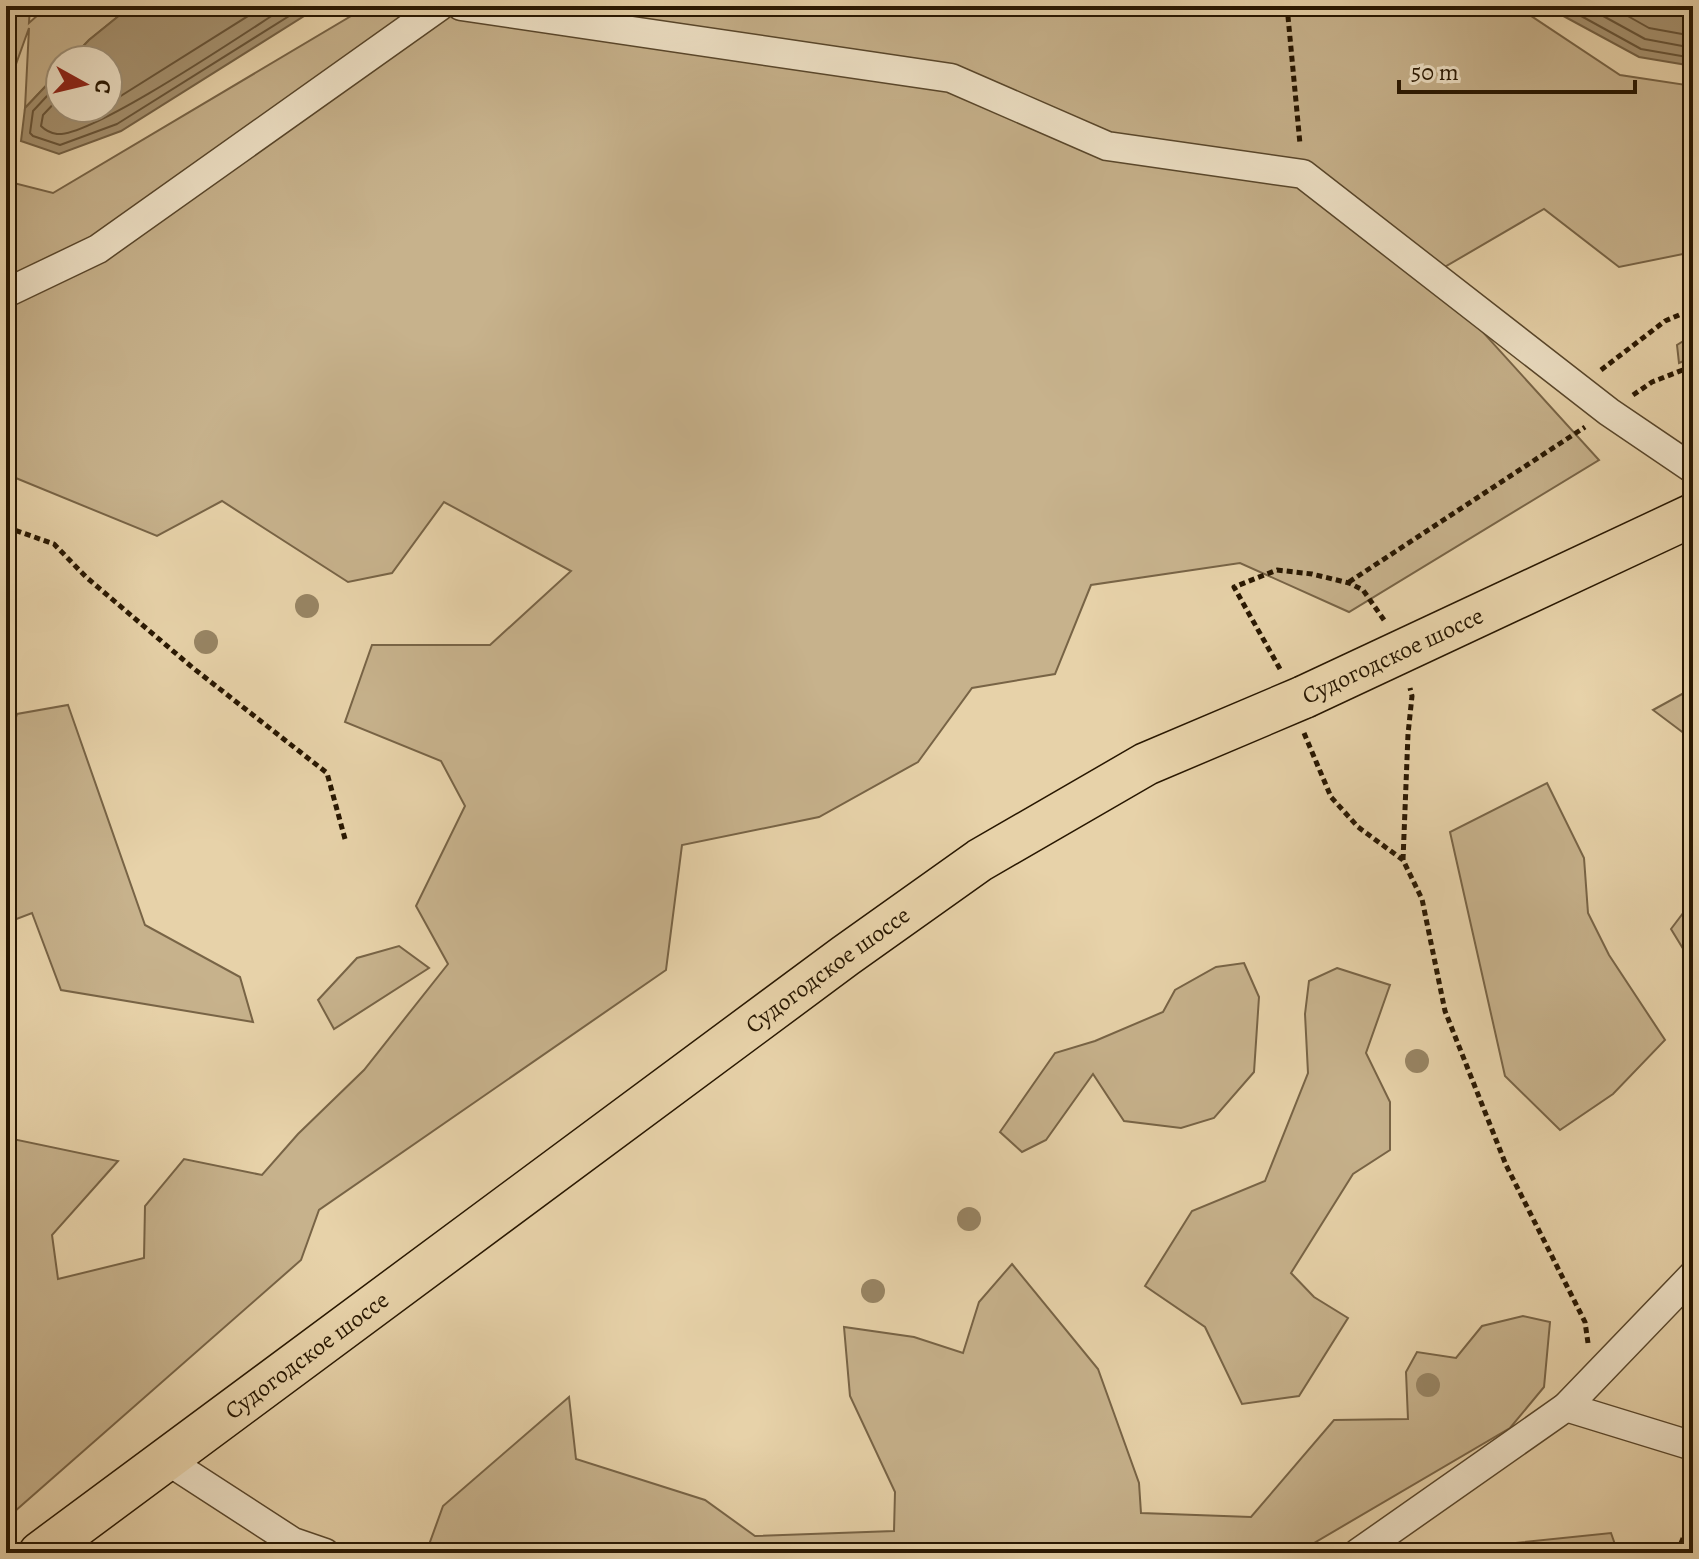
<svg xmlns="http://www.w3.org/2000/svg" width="1699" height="1559" viewBox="0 0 1699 1559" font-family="Alegreya,serif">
	<rect width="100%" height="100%" fill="#e7d2a9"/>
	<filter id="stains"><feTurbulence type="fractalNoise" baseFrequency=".0025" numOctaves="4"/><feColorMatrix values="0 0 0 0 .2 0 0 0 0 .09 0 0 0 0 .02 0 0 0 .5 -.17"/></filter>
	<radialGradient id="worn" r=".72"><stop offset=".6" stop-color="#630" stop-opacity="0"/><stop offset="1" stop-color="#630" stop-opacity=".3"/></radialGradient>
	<!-- green -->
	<g fill="#c7b28c" stroke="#786446" stroke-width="2">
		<path d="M 6,6 L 30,6 L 29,23 L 48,6 L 131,6 L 89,40 L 70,60 L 60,60 L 60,71 L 25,108 L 29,28 L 6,92 Z"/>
		<path d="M 368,6 L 1516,6 L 1620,75 L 1693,86 L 1693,208 L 1688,253 L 1619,267 L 1544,209 L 1431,275 L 1599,460 L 1349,612 L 1240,563 L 1091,585 L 1055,674 L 972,688 L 918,762 L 819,817 L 682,845 L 666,970 L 319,1210 L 301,1260 L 6,1519 L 6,1147 L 13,1139 L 118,1161 L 52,1235 L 58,1279 L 144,1258 L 145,1206 L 184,1159 L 262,1175 L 298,1134 L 364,1070 L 448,964 L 416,906 L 465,806 L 441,761 L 345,722 L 372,645 L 490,645 L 571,571 L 444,502 L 392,573 L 348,582 L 222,501 L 157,536 L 6,474 L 6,181 L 53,193 Z"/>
		<path d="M 1693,335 L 1693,357 L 1679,363 L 1677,345 Z"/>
		<path d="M 1693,688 L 1693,740 L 1653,710 Z"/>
		<path d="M 68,705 L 145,925 L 240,977 L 253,1022 L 61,990 L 32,913 L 6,923 L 6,750 L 17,714 Z"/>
		<path d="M 1547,783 L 1584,858 L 1588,913 L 1609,955 L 1665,1040 L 1613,1094 L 1560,1130 L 1505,1076 L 1450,832 Z"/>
		<path d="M 1693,900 L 1693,965 L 1671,929 Z"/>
		<path d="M 399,946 L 429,968 L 334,1029 L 318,1000 L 357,958 Z"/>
		<path d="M 1244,963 L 1259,997 L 1254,1072 L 1214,1118 L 1181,1128 L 1124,1121 L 1093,1074 L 1046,1140 L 1022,1152 L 1000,1132 L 1055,1053 L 1095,1041 L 1163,1012 L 1175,990 L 1216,967 Z"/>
		<path d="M 1337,968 L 1390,985 L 1366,1053 L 1390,1102 L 1390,1150 L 1353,1174 L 1291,1273 L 1314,1297 L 1348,1318 L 1299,1396 L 1242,1404 L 1205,1327 L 1145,1286 L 1192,1211 L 1265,1181 L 1308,1073 L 1305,1014 L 1309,981 Z"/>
		<path d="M 1012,1264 L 1098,1369 L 1139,1483 L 1141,1513 L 1251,1517 L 1334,1420 L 1408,1419 L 1406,1372 L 1417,1352 L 1456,1358 L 1482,1326 L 1523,1316 L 1550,1322 L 1544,1387 L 1510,1428 L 1297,1553 L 426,1553 L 443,1506 L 569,1397 L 576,1459 L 705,1500 L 755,1536 L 894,1531 L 895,1492 L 850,1396 L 844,1327 L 914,1337 L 963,1353 L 979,1302 Z"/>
		<path d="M 1611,1533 L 1618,1553 L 1503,1553 L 1506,1544 Z"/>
	</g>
	<!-- water -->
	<g fill="#a69270" stroke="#746144" stroke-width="2">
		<path d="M 131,6 L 320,6 L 121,131 L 59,154 L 21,141 L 25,108 L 60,71 L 60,108 L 108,108 L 108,60 L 70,60 L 89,40 Z"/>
		<path d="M 1545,6 L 1693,6 L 1693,66 L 1639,57 Z"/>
	</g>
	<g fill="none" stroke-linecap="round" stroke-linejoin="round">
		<!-- shore -->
		<g stroke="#675438" stroke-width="2">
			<path d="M 1563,6 L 1641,49 L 1693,58"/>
			<path d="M 1585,6 L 1645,39 L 1693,48"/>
			<path d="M 1610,6 L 1649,28 L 1693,36"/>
			<path d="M 60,82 L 33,111 L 30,133 L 33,136 L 60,145 L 117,124 L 305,6"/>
			<path d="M 60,97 L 43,115 L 41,126 C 45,130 50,133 57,134 C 91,138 249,30 287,6"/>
			<path d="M 108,104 L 264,6"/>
		</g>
		<defs>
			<g id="minor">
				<path d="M 461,6 L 951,78 L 1107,146 L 1303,174 L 1609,412 L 1693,469"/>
				<path d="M 6,293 L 98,249 L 440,6"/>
				<path d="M 1566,1407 L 1693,1446"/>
				<path d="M 165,1459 L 293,1542 L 325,1553"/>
				<path d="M 1358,1553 L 1566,1407 L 1693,1275"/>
			</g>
			<g id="primary">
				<path id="s1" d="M 40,1553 L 845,956 L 980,860 L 1146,764 L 1304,697"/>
			</g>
		</defs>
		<!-- minor casing -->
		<use href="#minor" stroke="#58462b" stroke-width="31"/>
		<!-- primary casing -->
		<use href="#primary" stroke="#281701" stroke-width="45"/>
		<!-- path -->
		<g stroke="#281701" stroke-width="5" stroke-dasharray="6 4" stroke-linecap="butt">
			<path d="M 1287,6 L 1300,144"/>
			<path d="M 1601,370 L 1665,321 L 1693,309"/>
			<path d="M 1633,395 L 1652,382 L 1693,366"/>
			<path d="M 6,527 L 54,544 L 86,577 L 193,668 L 327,773 L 345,839"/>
			<path d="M 1349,582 L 1585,427"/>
			<path d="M 1280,669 L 1234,587 L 1277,570 L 1312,574 L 1349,583 L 1363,590 L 1384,620"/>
			<path d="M 1304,733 L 1331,797 L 1358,827 L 1403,860 L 1422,899 L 1445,1011 L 1506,1165 L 1585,1322 L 1588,1343"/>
			<path d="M 1403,860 L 1408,734 L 1412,696 L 1410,688"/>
			<path d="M 1677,1553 L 1693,1514"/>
		</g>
		<!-- minor -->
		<use href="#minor" stroke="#efe2c7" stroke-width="28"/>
		<!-- primary -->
		<use href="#primary" stroke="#e7d2a9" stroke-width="42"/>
		<defs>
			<g id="primary-bridge">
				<path id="s2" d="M 1304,697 L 1693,515"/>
			</g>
		</defs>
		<!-- primary-bridge casing -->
		<use href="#primary-bridge" stroke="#281701" stroke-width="45" stroke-linecap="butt"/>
		<!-- primary-bridge -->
		<use href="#primary-bridge" stroke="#e7d2a9" stroke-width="42"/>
	</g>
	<!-- trees -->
	<g fill="#988564">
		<circle cx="307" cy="606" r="12"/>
		<circle cx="206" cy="642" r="12"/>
		<circle cx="1417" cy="1061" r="12"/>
		<circle cx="969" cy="1219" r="12"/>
		<circle cx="873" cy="1291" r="12"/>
		<circle cx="1428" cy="1385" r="12"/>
	</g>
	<g text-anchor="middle" stroke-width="6" stroke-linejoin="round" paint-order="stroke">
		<!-- street labels -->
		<g font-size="24" fill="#281701" stroke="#efe2c7">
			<text dy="8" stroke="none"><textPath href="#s2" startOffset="98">Судогодское шоссе</textPath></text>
			<text dy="8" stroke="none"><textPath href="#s1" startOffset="980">Судогодское шоссе</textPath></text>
			<text dy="8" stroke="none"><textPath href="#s1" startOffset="332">Судогодское шоссе</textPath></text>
		</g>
	</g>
	<!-- margin -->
	<rect width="1699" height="1559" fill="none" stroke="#e7d2a9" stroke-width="32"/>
	<rect x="8" y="8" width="1683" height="1543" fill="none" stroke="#281701" stroke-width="4"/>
	<rect x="16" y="16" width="1667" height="1527" fill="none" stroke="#281701" stroke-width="2"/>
	<!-- north arrow -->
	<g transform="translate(84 84) rotate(98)"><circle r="38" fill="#efe2c7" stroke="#9f9178" stroke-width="2"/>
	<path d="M0-6L14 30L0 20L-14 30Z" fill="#8f2418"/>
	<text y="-12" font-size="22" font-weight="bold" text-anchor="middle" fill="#281701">С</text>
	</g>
	<!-- scale -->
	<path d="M1399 80v12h236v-12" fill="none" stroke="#281701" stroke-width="4"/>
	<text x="1411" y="80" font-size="24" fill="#281701" stroke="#efe2c7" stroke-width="6" paint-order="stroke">50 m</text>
	<rect width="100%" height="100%" filter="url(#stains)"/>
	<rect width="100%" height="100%" fill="url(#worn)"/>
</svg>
